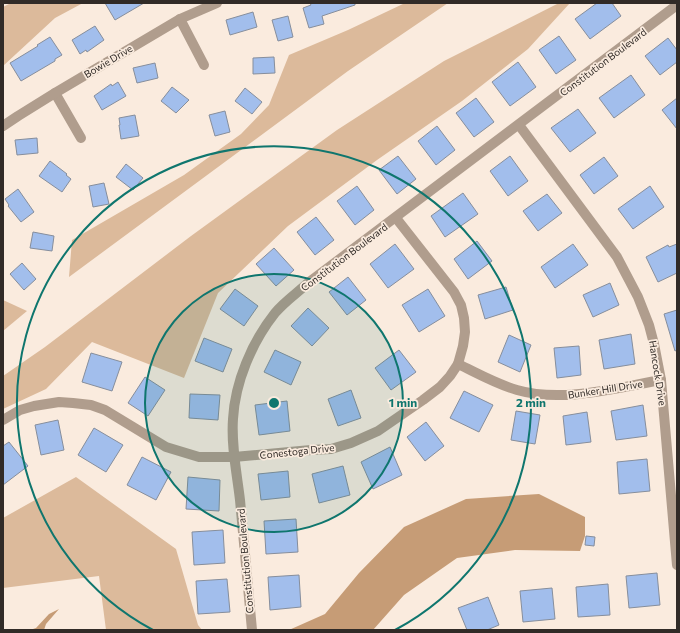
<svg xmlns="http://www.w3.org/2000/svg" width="680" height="633" viewBox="0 0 680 633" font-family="Commissioner,sans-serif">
	<rect width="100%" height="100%" fill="#faebde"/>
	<!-- green -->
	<g fill="#dcba9b">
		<path d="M 11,3 L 83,3 L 55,18 L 3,66 L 3,7 Z"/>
		<path d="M 405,3 L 448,3 L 348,71 L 69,277 L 72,240 L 184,175 L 241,134 L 269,105 L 289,55 L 348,30 Z"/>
		<path d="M 559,3 L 570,3 L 528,49 L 462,101 L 377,160 L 288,226 L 218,293 L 184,378 L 92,342 L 46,389 L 3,409 L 3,376 L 45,347 L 191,236 L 337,130 L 444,61 Z"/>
		<path d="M 3,300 L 27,311 L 3,331 Z"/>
		<path d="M 76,477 L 176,549 L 198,625 L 202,630 L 106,630 L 99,576 L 3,588 L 3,518 Z"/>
	</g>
	<!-- water -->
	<g fill="#c69c76">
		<path d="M 539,494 L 585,517 L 585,536 L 580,551 L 515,550 L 457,558 L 404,595 L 373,630 L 289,630 L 325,614 L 359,573 L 404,527 L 466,499 Z"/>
		<path d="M 59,609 L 46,624 L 44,630 L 30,630 L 36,628 L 49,614 Z"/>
	</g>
	<!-- building -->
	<g fill="#a2beec" stroke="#868e9c">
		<path d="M 105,3 L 144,3 L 115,20 Z"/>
		<path d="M 310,3 L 355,3 L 355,5 L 322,16 L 324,24 L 309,28 L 303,8 L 311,5 Z"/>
		<path d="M 597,3 L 612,3 L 621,16 L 590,39 L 575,19 Z"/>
		<path d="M 253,12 L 257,27 L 230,35 L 226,20 Z"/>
		<path d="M 288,16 L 293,37 L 278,41 L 272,20 Z"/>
		<path d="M 95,26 L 104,40 L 87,52 L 86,50 L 80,54 L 72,40 Z"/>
		<path d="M 559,36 L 576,60 L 556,74 L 539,50 Z"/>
		<path d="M 50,37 L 62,55 L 55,59 L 55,61 L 21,81 L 10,63 L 38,46 L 37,45 Z"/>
		<path d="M 668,38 L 677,50 L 677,62 L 660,75 L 645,56 Z"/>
		<path d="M 274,57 L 275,73 L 253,74 L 253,58 Z"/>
		<path d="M 518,62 L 536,87 L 510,106 L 492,82 Z"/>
		<path d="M 155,63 L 158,78 L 137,83 L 133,68 Z"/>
		<path d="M 631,75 L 645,95 L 614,118 L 599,98 Z"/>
		<path d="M 118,82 L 126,96 L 102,110 L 94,96 L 111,84 L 112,86 Z"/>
		<path d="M 172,87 L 189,100 L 176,113 L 161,101 Z"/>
		<path d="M 245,88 L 262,102 L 252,114 L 235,101 Z"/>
		<path d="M 476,98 L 494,122 L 474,137 L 456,113 Z"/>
		<path d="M 677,98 L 677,129 L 662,110 Z"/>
		<path d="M 578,109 L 596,133 L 570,152 L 551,128 Z"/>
		<path d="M 225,111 L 230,132 L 215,136 L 209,115 Z"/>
		<path d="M 135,115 L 139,136 L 121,139 L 119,125 L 120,125 L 119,118 Z"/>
		<path d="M 437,126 L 455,150 L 436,165 L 418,141 Z"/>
		<path d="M 37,138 L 38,153 L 17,155 L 15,140 Z"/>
		<path d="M 398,156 L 416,179 L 397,194 L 379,170 Z"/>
		<path d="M 510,156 L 528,181 L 508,196 L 490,171 Z"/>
		<path d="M 604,157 L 618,176 L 594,194 L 580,175 Z"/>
		<path d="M 50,161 L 67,174 L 66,175 L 71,179 L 62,192 L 39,176 Z"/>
		<path d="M 126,164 L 143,178 L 133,190 L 116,177 Z"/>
		<path d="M 104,183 L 109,204 L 93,207 L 89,186 Z"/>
		<path d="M 357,186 L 374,210 L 355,225 L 337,201 Z"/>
		<path d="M 650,186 L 664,207 L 633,229 L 618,209 Z"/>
		<path d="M 18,189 L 34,212 L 21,222 L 8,206 L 9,205 L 5,199 Z"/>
		<path d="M 463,193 L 478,214 L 445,237 L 431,216 Z"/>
		<path d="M 547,194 L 562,213 L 538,231 L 523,211 Z"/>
		<path d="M 316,217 L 334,240 L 315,255 L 297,232 Z"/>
		<path d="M 33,232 L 54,236 L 52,251 L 30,248 Z"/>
		<path d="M 477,241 L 492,261 L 468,279 L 454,259 Z"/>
		<path d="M 395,244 L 414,269 L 388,288 L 370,264 Z"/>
		<path d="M 573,244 L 588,265 L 555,288 L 541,267 Z"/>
		<path d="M 677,244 L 677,273 L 658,282 L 646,257 L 668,245 L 669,247 Z"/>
		<path d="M 274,248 L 294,270 L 276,286 L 256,264 Z"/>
		<path d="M 22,263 L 36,279 L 24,290 L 10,274 Z"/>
		<path d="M 348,277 L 366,300 L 347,315 L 329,292 Z"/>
		<path d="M 610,283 L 619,305 L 593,317 L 583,295 Z"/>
		<path d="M 506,287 L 513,310 L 485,319 L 478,295 Z"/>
		<path d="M 235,289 L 258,306 L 244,326 L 220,309 Z"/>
		<path d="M 428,289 L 445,316 L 419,332 L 402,305 Z"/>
		<path d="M 308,308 L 329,328 L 312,346 L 291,326 Z"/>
		<path d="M 677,310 L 677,350 L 675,351 L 664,314 Z"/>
		<path d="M 631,334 L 635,364 L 604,369 L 599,340 Z"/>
		<path d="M 509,335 L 531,345 L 520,372 L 498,362 Z"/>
		<path d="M 204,338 L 232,349 L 223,372 L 195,361 Z"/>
		<path d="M 579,346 L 581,375 L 557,378 L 554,348 Z"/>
		<path d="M 275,350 L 301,362 L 291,385 L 264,372 Z"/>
		<path d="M 399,350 L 416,372 L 391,390 L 375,368 Z"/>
		<path d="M 91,353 L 122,362 L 112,391 L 82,382 Z"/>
		<path d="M 145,377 L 165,390 L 148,416 L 128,403 Z"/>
		<path d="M 351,390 L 361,418 L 338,426 L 328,399 Z"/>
		<path d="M 464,391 L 493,405 L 479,432 L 450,418 Z"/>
		<path d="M 190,394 L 220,395 L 218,420 L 189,418 Z"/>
		<path d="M 287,401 L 290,431 L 259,435 L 255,405 Z"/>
		<path d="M 643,405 L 647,436 L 616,440 L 611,411 Z"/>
		<path d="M 516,411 L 540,415 L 535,444 L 511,440 Z"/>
		<path d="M 587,412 L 591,442 L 566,445 L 563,416 Z"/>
		<path d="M 58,420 L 64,450 L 41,455 L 35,425 Z"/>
		<path d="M 426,422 L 444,446 L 425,461 L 407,437 Z"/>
		<path d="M 94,428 L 123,445 L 106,472 L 78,455 Z"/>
		<path d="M 9,442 L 28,466 L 3,485 L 3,446 Z"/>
		<path d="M 390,447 L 402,475 L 373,489 L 361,462 Z"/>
		<path d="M 142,457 L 171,472 L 156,500 L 127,485 Z"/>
		<path d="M 647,459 L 650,491 L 619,494 L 617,462 Z"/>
		<path d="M 343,466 L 350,495 L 319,503 L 312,474 Z"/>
		<path d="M 288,471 L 290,497 L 261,500 L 258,474 Z"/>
		<path d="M 188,477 L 220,480 L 219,511 L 186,509 Z"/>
		<path d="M 296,519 L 298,552 L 266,554 L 264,521 Z"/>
		<path d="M 223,530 L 225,563 L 194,565 L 192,532 Z"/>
		<path d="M 586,536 L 595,537 L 594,546 L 585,545 Z"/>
		<path d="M 657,573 L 660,605 L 629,608 L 626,576 Z"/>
		<path d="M 299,575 L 301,607 L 270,610 L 268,577 Z"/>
		<path d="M 227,579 L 230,612 L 198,614 L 196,581 Z"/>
		<path d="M 608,584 L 610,615 L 578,617 L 576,587 Z"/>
		<path d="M 552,588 L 555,619 L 523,622 L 520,591 Z"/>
		<path d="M 488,597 L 499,625 L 487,630 L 467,630 L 458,608 Z"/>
	</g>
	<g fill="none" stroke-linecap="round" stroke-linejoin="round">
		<!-- minor -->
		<g stroke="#b09d8d" stroke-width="10">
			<path d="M 180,19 L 204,65"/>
			<path d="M 55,93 L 81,138"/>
			<path d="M 519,125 L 617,257 L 638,297 L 649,325 L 654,344 L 661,380 L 677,565"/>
			<path d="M 3,126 L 18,116 L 55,93 L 180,19 L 217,3"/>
			<path d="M 458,364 C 477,373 496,384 517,390 C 562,403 616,388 661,380"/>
			<path d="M 3,420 L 20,410 L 34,406 L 59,402 L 73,403 L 91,405 L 105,410 L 166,447 L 199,457 L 234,457 L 311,450 L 331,449 L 351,443 L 378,431 L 423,400 L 440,387 L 450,376 L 458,364 L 463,346 L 465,332 L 464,318 L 461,305 L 454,292 L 396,218"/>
			<path d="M 252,630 C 248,587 244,544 240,500 C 237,474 231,446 233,419 C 235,382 252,342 275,313 C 284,302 297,293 308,283 L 677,5"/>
		</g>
	</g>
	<!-- distance rings -->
	<circle cx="274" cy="403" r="129" fill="#0f766e" fill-opacity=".12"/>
	<g fill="none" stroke="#0f766e" stroke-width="2">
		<circle cx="274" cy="403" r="129"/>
		<path d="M153 630A257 257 0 1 1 395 630"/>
	</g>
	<g text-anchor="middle" stroke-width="3.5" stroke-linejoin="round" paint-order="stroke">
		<!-- street labels -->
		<g font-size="10" fill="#312b27" stroke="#faebde">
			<text transform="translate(108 61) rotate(-31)" y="4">Bowie Drive</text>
			<text transform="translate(603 62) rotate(-37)" y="4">Constitution Boulevard</text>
			<text transform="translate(344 257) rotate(-37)" y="4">Constitution Boulevard</text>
			<text transform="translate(658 373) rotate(81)" y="4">Hancock Drive</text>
			<text transform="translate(605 389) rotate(-9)" y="4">Bunker Hill Drive</text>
			<text transform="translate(297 451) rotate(-6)" y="4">Conestoga Drive</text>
			<text transform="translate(245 561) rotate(-95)" y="4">Constitution Boulevard</text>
		</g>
	</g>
	<circle cx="274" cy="403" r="6" fill="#0f766e" stroke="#faebde" stroke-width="2"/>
	<g font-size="12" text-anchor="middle" font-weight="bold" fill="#0f766e" stroke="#faebde" stroke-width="3.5" stroke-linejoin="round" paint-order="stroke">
		<text x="403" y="407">1 min</text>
		<text x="531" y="407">2 min</text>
	</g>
	<!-- border -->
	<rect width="680" height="633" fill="none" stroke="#312b27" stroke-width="8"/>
</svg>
